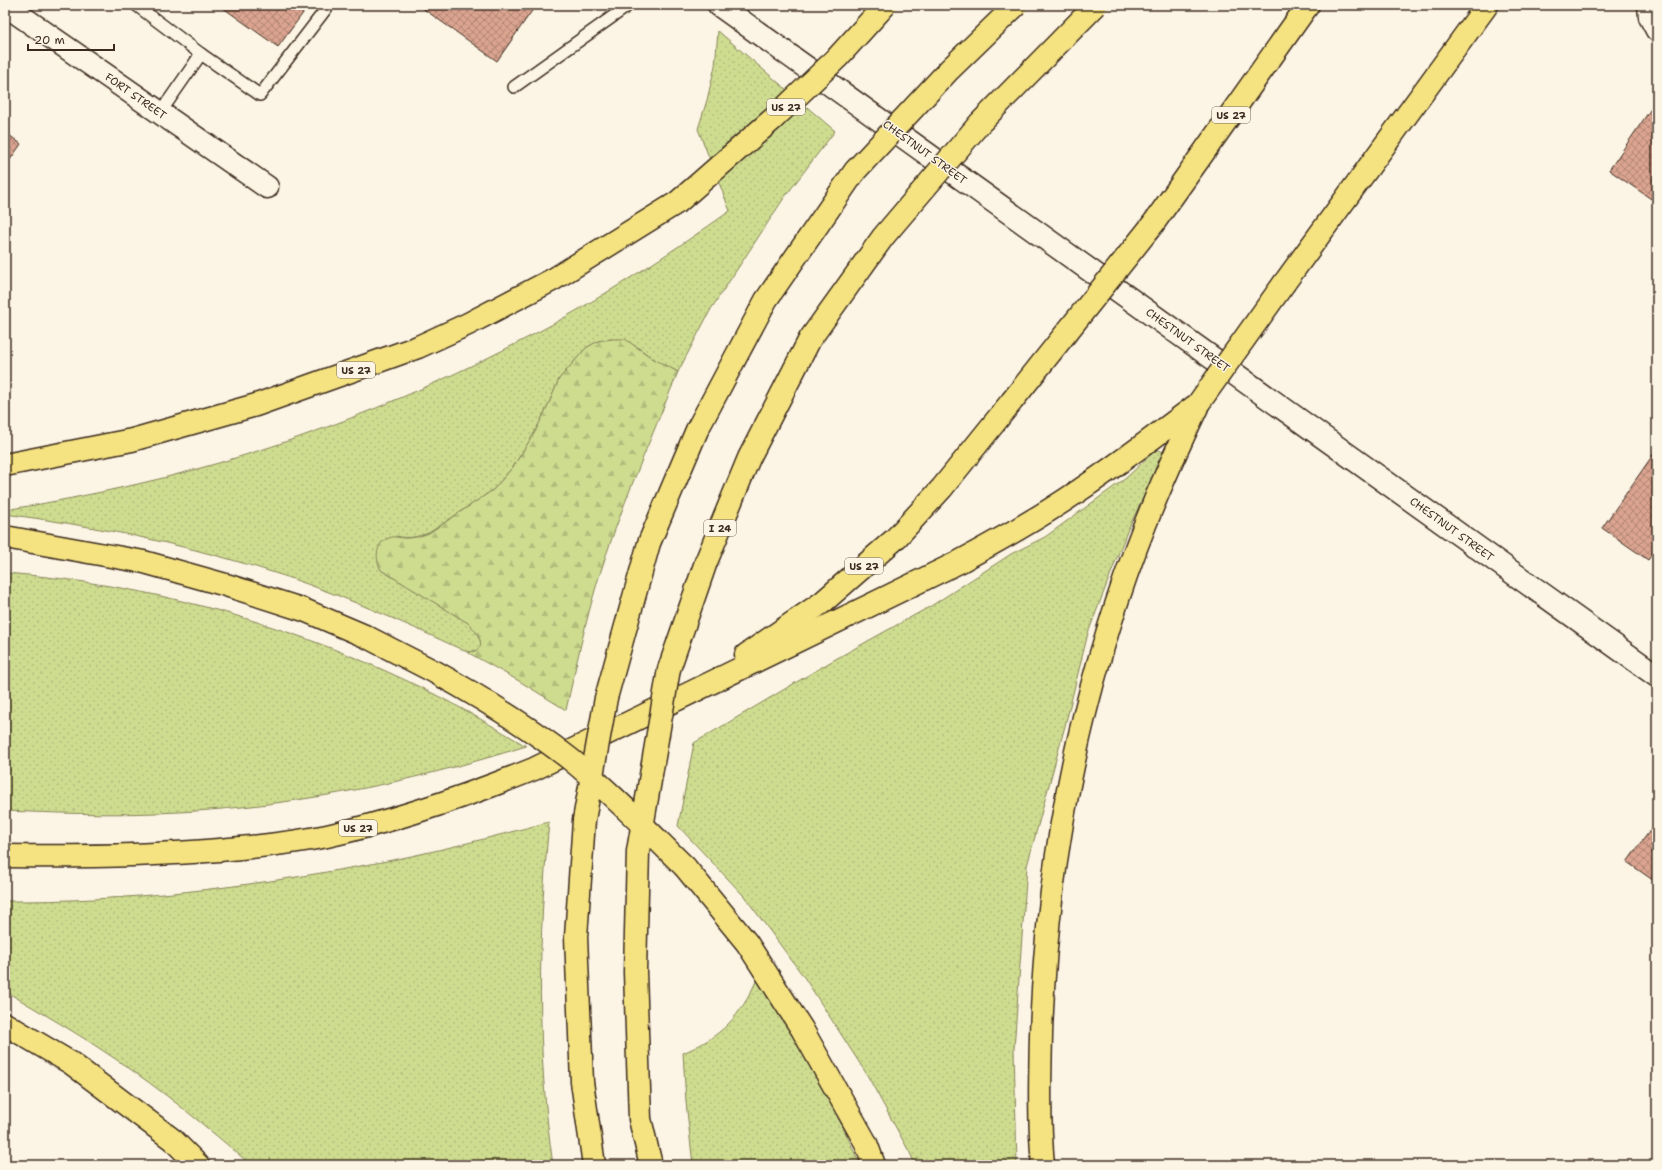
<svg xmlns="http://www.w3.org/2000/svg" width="1662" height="1170" viewBox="0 0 1662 1170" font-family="'Shantell Sans',sans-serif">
	<defs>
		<pattern id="grass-dots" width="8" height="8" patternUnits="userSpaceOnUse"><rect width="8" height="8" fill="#cedc90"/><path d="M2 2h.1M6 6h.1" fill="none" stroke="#b2bd7c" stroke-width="1.8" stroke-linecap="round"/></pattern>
		<pattern id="forest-firs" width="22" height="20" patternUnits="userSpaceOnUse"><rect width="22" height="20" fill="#cedc90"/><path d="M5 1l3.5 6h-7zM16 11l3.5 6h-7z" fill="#b2bd7c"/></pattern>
		<pattern id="building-cross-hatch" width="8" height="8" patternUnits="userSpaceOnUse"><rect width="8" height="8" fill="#daa490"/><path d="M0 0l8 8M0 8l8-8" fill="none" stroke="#b28675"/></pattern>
	</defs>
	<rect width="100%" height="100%" fill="#fcf5e5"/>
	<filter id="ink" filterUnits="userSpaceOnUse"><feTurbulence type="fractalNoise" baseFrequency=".025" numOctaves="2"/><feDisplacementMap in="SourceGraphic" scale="8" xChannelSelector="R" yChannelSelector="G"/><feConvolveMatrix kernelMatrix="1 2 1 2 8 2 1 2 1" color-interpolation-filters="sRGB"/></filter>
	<g filter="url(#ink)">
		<!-- grass -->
		<g fill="url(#grass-dots)" stroke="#848357">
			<path d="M 718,31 L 835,131 L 784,198 L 711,309 L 678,372 L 652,358 L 636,346 L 612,339 L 598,341 L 586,348 L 559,379 L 550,401 L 535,432 L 513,467 L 493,490 L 429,533 C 417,537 408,539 396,536 L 381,570 L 469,623 C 478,633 491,652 467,652 C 398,620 329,589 256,567 C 174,542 90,525 5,514 L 5,510 C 49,503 94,494 138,484 C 281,451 423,395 553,324 C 614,290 673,251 730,211 L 698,129 L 707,100 L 715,66 Z"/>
			<path d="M 1157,449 L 1165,453 L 1128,529 L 1088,633 L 1065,726 L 1027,866 L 1014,1049 L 1017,1165 L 915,1165 L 911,1155 L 866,1073 L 804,977 L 744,896 L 678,826 L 694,743 L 832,661 L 931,606 L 1011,554 L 1045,537 L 1126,478 Z"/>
			<path d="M 5,573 C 154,584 301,627 434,694 C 466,710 496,728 526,746 C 407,784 281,809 156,813 C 106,815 55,813 5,811 Z"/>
			<path d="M 549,822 C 538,938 536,1049 553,1165 L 251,1165 C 207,1127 162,1090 114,1058 C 79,1034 42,1013 5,991 L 5,901 C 126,902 248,887 366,865 C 428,854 488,838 549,822 Z"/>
			<path d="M 757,979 C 795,1039 833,1100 860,1165 L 693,1165 L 686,1102 L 683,1053 C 721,1037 741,1016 757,979 Z"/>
		</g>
		<!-- forest -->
		<path fill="url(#forest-firs)" stroke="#848357" d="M 612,339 L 625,339 L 652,358 L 678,372 C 650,441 620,509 598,580 C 585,623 576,666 566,710 L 519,681 L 467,652 C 491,652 478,632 468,623 L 381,570 C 375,559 375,543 389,538 C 395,535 401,539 407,538 C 415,538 421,536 429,533 L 493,490 L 513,467 L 535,432 L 550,401 L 559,379 L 586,348 L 598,341 Z"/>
		<!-- building -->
		<g fill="url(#building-cross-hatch)" stroke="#3b2a1e">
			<path d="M 219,5 L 309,5 L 278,47 Z"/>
			<path d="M 418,5 L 536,5 L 497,61 Z"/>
			<path d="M 1657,100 L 1657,203 L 1609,170 Z"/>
			<path d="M 5,132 L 21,144 L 5,167 Z"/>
			<path d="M 1657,449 L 1657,546 L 1648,560 L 1602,528 Z"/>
			<path d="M 1657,821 L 1657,883 L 1627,862 Z"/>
		</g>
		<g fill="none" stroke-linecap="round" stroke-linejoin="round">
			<defs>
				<g id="service">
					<path d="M 136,5 L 201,54"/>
					<path d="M 514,87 L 629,5"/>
					<path d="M 160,113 L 201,54 L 260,95 L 329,5"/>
				</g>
				<g id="minor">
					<path d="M 5,5 L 267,187"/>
					<path d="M 719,5 L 1657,676"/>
					<path d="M 1649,5 L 1650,17 L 1657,30"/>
				</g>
				<g id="motorway">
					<path d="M 1153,224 L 1308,5"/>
					<path d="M 1285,282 L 1487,5"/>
					<path d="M 5,465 L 132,440 L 256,405 L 418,347 L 468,324 L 554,279 L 678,202"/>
					<path d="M 5,537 L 144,562 L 226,585 L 304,610 L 365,636 L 435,672"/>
					<path d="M 746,655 L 823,602 L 895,539 L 942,488 L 1012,401"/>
					<path d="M 5,856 C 77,857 148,856 219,850 C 255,847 292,843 327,836 C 399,820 467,796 534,769 L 959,562 C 999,540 1039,518 1077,492 C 1119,464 1158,434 1198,404"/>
					<path d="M 685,867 L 747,943 L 802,1029 L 866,1143 L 874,1165"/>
					<path d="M 5,1024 L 71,1063 L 173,1140 L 198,1165"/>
					<path d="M 1043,1165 C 1039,1122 1040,1078 1041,1035 C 1046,869 1078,704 1136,548 C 1154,500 1175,453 1197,407"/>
				</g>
			</defs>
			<!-- service casing -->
			<use href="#service" stroke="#3b2a1e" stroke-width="14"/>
			<!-- minor casing -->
			<use href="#minor" stroke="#3b2a1e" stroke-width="25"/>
			<!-- motorway casing -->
			<use href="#motorway" stroke="#3b2a1e" stroke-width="25"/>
			<!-- service -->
			<use href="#service" stroke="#fcf5e5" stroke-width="11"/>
			<!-- minor -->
			<use href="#minor" stroke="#fcf5e5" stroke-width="22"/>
			<!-- motorway -->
			<use href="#motorway" stroke="#f5e382" stroke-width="22"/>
			<defs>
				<g id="motorway-bridge">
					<path d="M 678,202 L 773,119 L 837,58 L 885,5"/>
					<path d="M 1012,401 L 1153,224"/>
					<path d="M 1198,404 L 1285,282"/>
					<path d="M 435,672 C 482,698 528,726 570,759 C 611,792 648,831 685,867"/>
					<path d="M 594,1165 L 582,1082 L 576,937 L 584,820 L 606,698 L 649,543 L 697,430 L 766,300 L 855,171 L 949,70 L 1016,5"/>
					<path d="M 651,1165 L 640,1119 L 635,972 L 638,851 L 669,669 L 706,562 L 749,458 L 810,339 L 883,237 L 980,123 L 1096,5"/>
				</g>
			</defs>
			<!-- motorway-bridge casing -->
			<use href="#motorway-bridge" stroke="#3b2a1e" stroke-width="25" stroke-linecap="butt"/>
			<!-- motorway-bridge -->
			<use href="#motorway-bridge" stroke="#f5e382" stroke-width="22"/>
		</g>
	</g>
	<g text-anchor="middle" stroke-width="3" stroke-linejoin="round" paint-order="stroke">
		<!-- shield labels -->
		<g fill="#fcf5e5" stroke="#75675a" stroke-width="1">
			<rect x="767" y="99" width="38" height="16" rx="3"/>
			<rect x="1212" y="107" width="38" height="16" rx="3"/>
			<rect x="337" y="362" width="38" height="16" rx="3"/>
			<rect x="704" y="520" width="32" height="16" rx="3"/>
			<rect x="845" y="558" width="38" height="16" rx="3"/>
			<rect x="339" y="820" width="38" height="16" rx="3"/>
		</g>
		<g font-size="10" font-weight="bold" fill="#3b2a1e">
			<text x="786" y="111">US 27</text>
			<text x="1231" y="119">US 27</text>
			<text x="356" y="374">US 27</text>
			<text x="720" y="532">I 24</text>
			<text x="864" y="570">US 27</text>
			<text x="358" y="832">US 27</text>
		</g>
		<!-- street labels -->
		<g font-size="11" fill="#3b2a1e" stroke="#fcf5e5">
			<text transform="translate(136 96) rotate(35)" y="4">FORT STREET</text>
			<text transform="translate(925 152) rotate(36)" y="4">CHESTNUT STREET</text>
			<text transform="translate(1188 340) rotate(36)" y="4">CHESTNUT STREET</text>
			<text transform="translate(1452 529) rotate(36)" y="4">CHESTNUT STREET</text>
		</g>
	</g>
	<!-- margin -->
	<rect width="1662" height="1170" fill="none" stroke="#fcf5e5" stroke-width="20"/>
	<rect x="10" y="10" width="1642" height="1150" fill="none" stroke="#3b2a1e" stroke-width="1.5" filter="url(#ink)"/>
	<!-- scale -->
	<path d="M28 44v6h86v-6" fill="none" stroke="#3b2a1e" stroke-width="2"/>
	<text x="34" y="44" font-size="12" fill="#3b2a1e" stroke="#fcf5e5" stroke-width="3" paint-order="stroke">20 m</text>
</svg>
